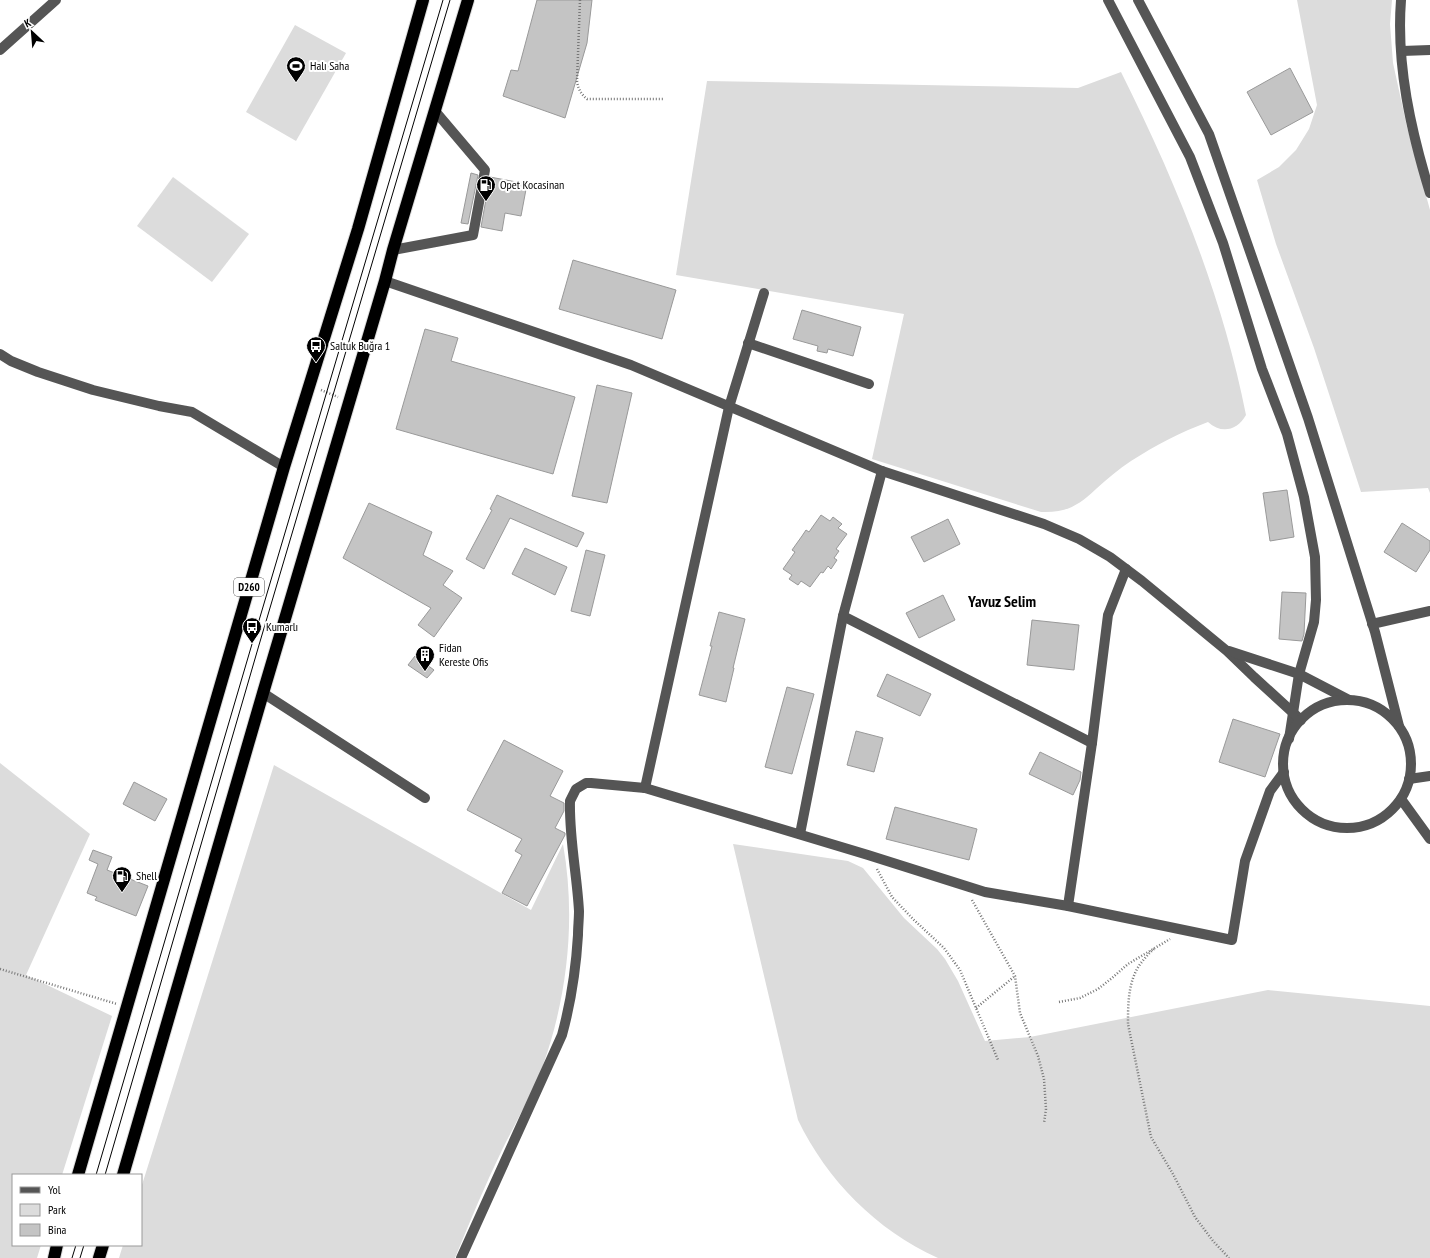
<svg xmlns="http://www.w3.org/2000/svg" width="1430" height="1258" viewBox="0 0 1430 1258" font-family="'PT Sans Narrow',sans-serif">
	<rect width="100%" height="100%" fill="#fff"/>
	<!-- green -->
	<g fill="#dcdcdc">
		<path d="M 1297,0 L 1392,0 L 1390,24 L 1393,63 L 1407,127 L 1430,210 L 1430,493 L 1428,488 L 1361,492 L 1314,348 L 1276,244 L 1257,180 L 1279,167 L 1296,150 L 1309,129 L 1317,105 Z"/>
		<path d="M 295,25 L 346,53 L 296,141 L 246,112 Z"/>
		<path d="M 1121,72 C 1176,182 1222,294 1246,415 C 1237,431 1221,434 1208,422 C 1181,432 1156,445 1131,461 C 1119,469 1107,479 1096,489 C 1078,506 1066,513 1041,512 L 872,459 L 904,314 L 676,275 L 707,81 L 1078,88 Z"/>
		<path d="M 173,177 L 249,234 L 212,282 L 137,226 Z"/>
		<path d="M 0,763 L 90,834 L 26,975 L 112,1016 L 62,1175 L 13,1175 L 13,1245 L 41,1245 L 37,1258 L 0,1258 Z"/>
		<path d="M 274,765 L 531,910 L 563,844 C 576,917 568,995 543,1065 C 532,1094 516,1122 502,1150 C 485,1185 470,1221 455,1258 L 119,1258 L 123,1245 L 141,1245 L 141,1188 Z"/>
		<path d="M 733,844 L 848,861 L 863,868 L 904,918 L 937,949 L 945,959 L 958,981 L 985,1041 L 1030,1037 L 1268,990 L 1430,1006 L 1430,1258 L 938,1258 C 876,1230 827,1180 798,1120 Z"/>
	</g>
	<!-- building -->
	<g fill="#c4c4c4" stroke="#999">
		<path d="M 537,0 L 592,0 L 587,43 L 565,118 L 503,96 L 511,70 L 518,71 Z"/>
		<path d="M 1290,68 L 1313,112 L 1271,135 L 1247,92 Z"/>
		<path d="M 471,173 L 478,175 L 468,224 L 461,223 Z"/>
		<path d="M 490,177 L 527,184 L 521,216 L 505,213 L 502,231 L 481,227 Z"/>
		<path d="M 573,260 L 676,290 L 662,339 L 559,309 Z"/>
		<path d="M 802,310 L 861,327 L 853,356 L 828,349 L 827,353 L 817,351 L 818,346 L 793,339 Z"/>
		<path d="M 425,329 L 458,338 L 451,361 L 575,397 L 553,474 L 396,429 Z"/>
		<path d="M 597,385 L 632,393 L 607,503 L 572,496 Z"/>
		<path d="M 1287,490 L 1294,537 L 1270,541 L 1263,493 Z"/>
		<path d="M 497,495 L 584,533 L 577,547 L 510,518 L 484,569 L 466,559 L 492,510 L 490,509 Z"/>
		<path d="M 369,503 L 432,532 L 423,555 L 453,571 L 443,585 L 462,598 L 434,637 L 418,625 L 431,608 L 343,558 Z"/>
		<path d="M 821,515 L 830,521 L 833,517 L 842,524 L 838,528 L 847,534 L 836,549 L 839,551 L 834,558 L 837,560 L 831,569 L 828,566 L 823,573 L 821,572 L 810,587 L 801,581 L 798,585 L 789,579 L 792,575 L 783,569 L 795,552 L 792,550 L 802,536 L 806,530 L 809,532 Z"/>
		<path d="M 948,519 L 960,544 L 924,562 L 911,537 Z"/>
		<path d="M 1402,523 L 1430,541 L 1430,550 L 1416,572 L 1384,552 Z"/>
		<path d="M 525,548 L 567,567 L 555,595 L 512,574 Z"/>
		<path d="M 586,550 L 605,555 L 590,616 L 571,611 Z"/>
		<path d="M 1282,592 L 1306,593 L 1304,634 L 1302,641 L 1279,639 Z"/>
		<path d="M 943,595 L 955,620 L 919,638 L 906,613 Z"/>
		<path d="M 719,612 L 745,619 L 733,668 L 734,668 L 726,702 L 699,695 L 712,646 L 710,646 Z"/>
		<path d="M 1032,620 L 1079,625 L 1074,670 L 1027,665 Z"/>
		<path d="M 415,656 L 434,670 L 427,678 L 408,665 Z"/>
		<path d="M 887,674 L 931,694 L 920,716 L 877,696 Z"/>
		<path d="M 787,687 L 814,694 L 792,774 L 765,767 Z"/>
		<path d="M 1233,719 L 1280,734 L 1265,777 L 1219,762 Z"/>
		<path d="M 856,731 L 883,738 L 874,772 L 847,765 Z"/>
		<path d="M 504,740 L 563,771 L 550,796 L 564,803 L 564,811 L 555,828 L 565,833 L 565,835 L 527,906 L 502,893 L 522,855 L 515,851 L 522,839 L 467,810 Z"/>
		<path d="M 1040,752 L 1081,772 L 1080,780 L 1073,795 L 1029,774 Z"/>
		<path d="M 134,782 L 167,799 L 155,821 L 123,804 Z"/>
		<path d="M 895,807 L 977,829 L 969,860 L 886,839 Z"/>
		<path d="M 93,850 L 112,857 L 107,870 L 148,886 L 136,916 L 95,900 L 97,897 L 87,893 L 98,864 L 89,860 Z"/>
	</g>
	<g fill="none" stroke-linecap="round" stroke-linejoin="round">
		<defs>
			<g id="highway">
				<path d="M 78,1175 L 284,467 L 358,229 L 423,0"/>
				<path d="M 123,1175 L 263,693 L 385,281 L 393,250 L 468,0"/>
				<path d="M 54,1258 L 57,1245"/>
				<path d="M 99,1258 L 103,1245"/>
			</g>
		</defs>
		<!-- highway casing -->
		<use href="#highway" stroke="#dbdbdb" stroke-width="14"/>
		<!-- path -->
		<g stroke="#777" stroke-width="2.5" stroke-dasharray="1 2" stroke-linecap="butt">
			<path d="M 580,0 L 577,81 C 578,89 581,94 587,99 L 663,99"/>
			<path d="M 321,390 L 338,397"/>
			<path d="M 877,869 L 892,897 L 913,919 L 944,948 L 960,970 L 998,1060"/>
			<path d="M 972,900 L 1015,976 L 1020,1013 L 1038,1056 L 1044,1079 L 1046,1109 L 1044,1123"/>
			<path d="M 1154,949 C 1149,953 1145,958 1141,963 C 1128,980 1128,1004 1128,1024 L 1151,1137 L 1173,1174 L 1195,1217 L 1213,1241 L 1229,1258"/>
			<path d="M 0,969 L 117,1004"/>
			<path d="M 1059,1002 L 1080,998 L 1098,989 L 1112,978 L 1128,964 L 1170,939"/>
			<path d="M 976,1008 L 1015,976"/>
		</g>
		<!-- minor -->
		<g stroke="#555" stroke-width="10">
			<path d="M 1108,0 L 1190,157 L 1223,243 L 1262,369 L 1287,434 L 1304,497 L 1315,557 L 1316,600 L 1314,622 L 1299,674 L 1289,739"/>
			<path d="M 1138,0 L 1209,134 L 1308,418 L 1375,632 L 1399,726"/>
			<path d="M 1401,0 C 1396,65 1411,131 1430,193"/>
			<path d="M 0,50 L 56,0"/>
			<path d="M 1402,51 L 1430,50"/>
			<path d="M 393,250 L 473,235 L 485,170 L 435,111"/>
			<path d="M 385,281 L 631,365 L 882,471 L 1044,524 L 1079,539 L 1110,557 L 1142,581 L 1227,651 L 1254,677 L 1301,720"/>
			<path d="M 748,343 L 869,384"/>
			<path d="M 0,354 L 11,361 L 38,372 L 93,390 L 159,406 L 192,412 L 284,467"/>
			<path d="M 1126,569 L 1108,615 L 1092,743 L 1068,906 L 1232,940 L 1245,861 L 1270,791 L 1284,772"/>
			<path d="M 843,616 L 1092,743"/>
			<path d="M 1372,624 L 1430,611"/>
			<path d="M 1229,651 L 1299,674 L 1349,700"/>
			<path d="M 263,693 L 425,798"/>
			<circle cx="1347" cy="764" r="64"/>
			<path d="M 1409,779 L 1430,776"/>
			<path d="M 645,788 L 729,407 L 764,293"/>
			<path d="M 1401,799 L 1430,839"/>
			<path d="M 800,834 L 843,616 L 882,471"/>
			<path d="M 461,1258 L 562,1035 C 571,1002 576,969 578,935 C 578,927 579,919 579,911 C 577,874 569,838 570,801 L 576,789 L 586,783 L 591,783 L 645,788 L 868,855 L 985,892 L 1068,906"/>
		</g>
		<!-- highway -->
		<use href="#highway" stroke="#000" stroke-width="12"/>
		<!-- tram -->
		<g stroke="#000" stroke-width="1">
			<path d="M 96,1175 L 252,644 L 443,0"/>
			<path d="M 105,1175 L 259,645 L 450,0"/>
			<path d="M 72,1258 L 76,1245"/>
			<path d="M 80,1258 L 84,1245"/>
		</g>
	</g>
	<!-- icons -->
	<defs>
		<symbol id="stadium-pin" viewBox="-11 -11 22 30"><path d="M0 17L-7.5 6A9.5 9.5 0 1 1 7.5 6Z" fill="#000" stroke="#fff"/><path d="M0-5a6.5 5 0 1 0 0 10a6.5 5 0 1 0 0-10ZM-3.5-1.8h7v3.6h-7Z" fill="#fff"/></symbol>
		<symbol id="fuel-pin" viewBox="-11 -11 22 30"><path d="M0 17L-7.5 6A9.5 9.5 0 1 1 7.5 6Z" fill="#000" stroke="#fff"/><path d="M-5.5-6h7V0h2V4h1.3V-2.5L3-4.5l.8-.8L6-3V5H2.5V1h-1V6h-7ZM-4.2-4.7v3.2H.2V-4.7Z" fill="#fff"/></symbol>
		<symbol id="bus-pin" viewBox="-11 -11 22 30"><path d="M0 17L-7.5 6A9.5 9.5 0 1 1 7.5 6Z" fill="#000" stroke="#fff"/><path d="M-5-6H5V4H4V6H2V4H-2V6H-4V4H-5ZM-3.5-4V0h7V-4ZM-3.5 1.2v1.5H-2V1.2ZM2 1.2v1.5H3.5V1.2Z" fill="#fff"/></symbol>
		<symbol id="building-pin" viewBox="-11 -11 22 30"><path d="M0 17L-7.5 6A9.5 9.5 0 1 1 7.5 6Z" fill="#000" stroke="#fff"/><path d="M-4-6H4V6H1V3H-1V6H-4ZM-2.5-4.3h1.7v1.8h-1.7ZM.8-4.3h1.7v1.8H.8ZM-2.5-1h1.7V.8h-1.7ZM.8-1h1.7V.8H.8Z" fill="#fff"/></symbol>
	</defs>
	<g fill-rule="evenodd">
		<use href="#stadium-pin" x="285" y="55" width="22" height="30"/>
		<use href="#fuel-pin" x="475" y="174" width="22" height="30"/>
		<use href="#bus-pin" x="305" y="335" width="22" height="30"/>
		<use href="#bus-pin" x="241" y="616" width="22" height="30"/>
		<use href="#building-pin" x="414" y="644" width="22" height="30"/>
		<use href="#fuel-pin" x="111" y="865" width="22" height="30"/>
	</g>
	<g text-anchor="middle" stroke-width="4" stroke-linejoin="round" paint-order="stroke">
		<!-- shield labels -->
		<rect fill="#fff" stroke="#4c4c4c" stroke-width="1" x="234" y="578" width="30" height="18" rx="3"/>
		<g font-size="11" font-weight="bold" fill="#000">
			<text x="249" y="591">D260</text>
		</g>
		<!-- poi labels -->
		<g font-size="12" fill="#000" stroke="#fff" text-anchor="start">
			<text x="310" y="70">Halı Saha</text>
			<text x="500" y="189">Opet Kocasinan</text>
			<text x="330" y="350">Saltuk Buğra 1</text>
			<text x="266" y="631">Kumarlı</text>
			<text x="439" y="652">Fidan<tspan x="439" dy="14">Kereste Ofis</tspan></text>
			<text x="136" y="880">Shell</text>
		</g>
		<!-- district labels -->
		<g font-size="16" font-weight="bold" fill="#000" stroke="#fff">
			<text x="1002" y="607">Yavuz Selim</text>
		</g>
	</g>
	<!-- legend -->
	<rect x="12" y="1174" width="130" height="72" fill="#ffffff" stroke="#999999"/>
	<rect x="20" y="1187" width="20" height="6" fill="#555555" stroke="#999999"/>
	<text x="48" y="1194" font-size="12" fill="#000000">Yol</text>
	<rect x="20" y="1204" width="20" height="12" fill="#dcdcdc" stroke="#999999"/>
	<text x="48" y="1214" font-size="12" fill="#000000">Park</text>
	<rect x="20" y="1224" width="20" height="12" fill="#c4c4c4" stroke="#999999"/>
	<text x="48" y="1234" font-size="12" fill="#000000">Bina</text>
	<!-- north arrow -->
	<g transform="translate(32 32) rotate(334)" stroke="#ffffff" stroke-width="3" paint-order="stroke">
	<path d="M0-3L7 15L0 10L-7 15Z" fill="#000000"/>
	<text y="-6" font-size="11" font-weight="bold" text-anchor="middle" fill="#000000">K</text>
	</g>
</svg>
